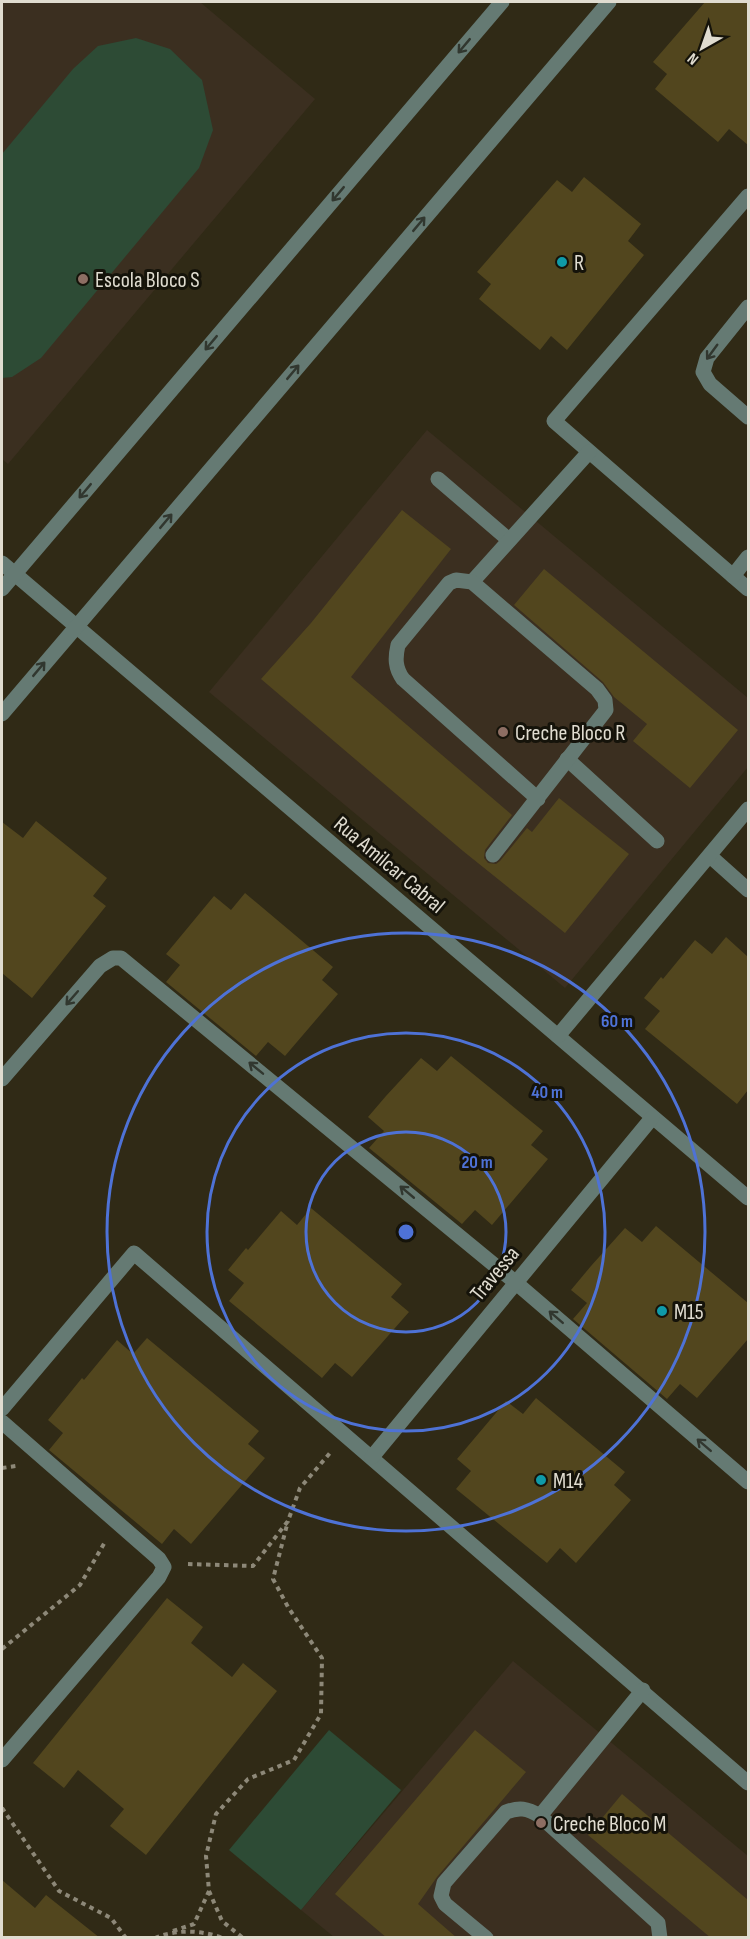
<svg xmlns="http://www.w3.org/2000/svg" width="750" height="1939" viewBox="0 0 750 1939" font-family="'Sofia Sans Condensed',sans-serif">
	<rect width="100%" height="100%" fill="#302a16"/>
	<!-- education -->
	<g fill="#3b2f20">
		<path d="M 2,2 L 200,2 L 315,99 L 8,464 L 2,459 Z"/>
		<path d="M 427,430 L 748,698 L 748,767 L 565,988 L 209,692 Z"/>
		<path d="M 513,1661 L 748,1856 L 748,1937 L 334,1937 L 301,1910 Z"/>
	</g>
	<!-- green -->
	<g fill="#2d4b35">
		<path d="M 136,38 L 170,49 L 202,80 L 213,130 L 199,168 L 41,358 L 12,377 L 2,378 L 2,154 L 73,69 L 98,46 Z"/>
		<path d="M 329,1730 L 401,1790 L 301,1910 L 229,1850 Z"/>
	</g>
	<!-- building -->
	<g fill="#52461e">
		<path d="M 705,2 L 748,2 L 748,145 L 729,129 L 718,142 L 655,89 L 667,74 L 653,62 Z"/>
		<path d="M 584,177 L 641,224 L 628,241 L 644,255 L 567,350 L 551,336 L 540,350 L 479,299 L 491,284 L 477,272 L 557,180 L 572,192 Z"/>
		<path d="M 402,510 L 451,549 L 351,677 L 512,815 L 485,850 L 484,858 L 488,863 L 496,864 L 500,861 L 527,828 L 532,832 L 559,798 L 629,854 L 565,933 L 463,851 L 261,679 L 311,623 Z"/>
		<path d="M 544,569 L 738,730 L 690,788 L 633,741 L 647,724 L 614,697 L 603,682 L 514,605 Z"/>
		<path d="M 36,821 L 107,878 L 93,896 L 106,906 L 32,998 L 2,973 L 2,822 L 23,838 Z"/>
		<path d="M 245,893 L 333,967 L 322,980 L 338,994 L 285,1056 L 268,1042 L 256,1056 L 166,982 L 180,965 L 166,954 L 214,896 L 231,910 Z"/>
		<path d="M 726,937 L 748,957 L 748,1090 L 737,1104 L 645,1029 L 660,1011 L 644,998 L 661,977 L 663,979 L 695,940 L 712,954 Z"/>
		<path d="M 451,1056 L 543,1131 L 531,1145 L 548,1159 L 492,1225 L 475,1210 L 462,1224 L 369,1148 L 384,1131 L 368,1117 L 386,1096 L 421,1058 L 437,1071 Z"/>
		<path d="M 311,1208 L 402,1284 L 391,1297 L 409,1312 L 352,1377 L 335,1363 L 322,1378 L 229,1301 L 244,1283 L 228,1270 L 246,1248 L 248,1250 L 281,1211 L 297,1225 Z"/>
		<path d="M 656,1226 L 748,1303 L 748,1339 L 697,1398 L 680,1384 L 667,1399 L 573,1319 L 587,1303 L 571,1290 L 591,1266 L 625,1228 L 642,1242 Z"/>
		<path d="M 147,1338 L 259,1431 L 248,1444 L 265,1458 L 191,1544 L 174,1529 L 162,1544 L 49,1450 L 63,1433 L 48,1420 L 82,1378 L 84,1380 L 117,1340 L 133,1354 Z"/>
		<path d="M 536,1398 L 625,1472 L 614,1485 L 631,1500 L 576,1563 L 560,1548 L 547,1563 L 456,1489 L 471,1471 L 457,1459 L 506,1401 L 523,1414 Z"/>
		<path d="M 167,1598 L 203,1627 L 191,1643 L 232,1677 L 243,1663 L 277,1691 L 146,1855 L 110,1826 L 124,1809 L 78,1770 L 64,1788 L 33,1763 Z"/>
		<path d="M 475,1730 L 526,1772 L 437,1877 L 418,1904 L 457,1938 L 387,1938 L 335,1894 Z"/>
		<path d="M 622,1794 L 748,1900 L 748,1938 L 711,1938 L 588,1835 Z"/>
		<path d="M 2,1880 L 35,1908 L 46,1895 L 100,1938 L 2,1938 Z"/>
	</g>
	<g fill="none" stroke-linecap="round" stroke-linejoin="round">
		<!-- path -->
		<g stroke="#8d8878" stroke-width="4" stroke-dasharray="4.5 4.5" stroke-linecap="butt">
			<path d="M 2,1468 L 16,1466"/>
			<path d="M 188,1564 L 253,1566 L 288,1521 L 300,1488 L 330,1453"/>
			<path d="M 2,1649 L 80,1585 L 105,1542"/>
			<path d="M 2,1808 L 59,1891 L 111,1918 L 126,1938"/>
			<path d="M 209,1891 L 222,1921 L 243,1938"/>
			<path d="M 173,1931 L 194,1924 L 209,1891 L 206,1856 L 216,1814 L 248,1779 L 294,1760 L 321,1714 L 322,1658 L 288,1607 L 273,1579 L 288,1521"/>
			<path d="M 155,1938 C 177,1929 201,1930 223,1938"/>
		</g>
		<!-- minor -->
		<g stroke="#657a73" stroke-width="15">
			<path d="M 748,196 L 554,421 L 748,589"/>
			<path d="M 748,307 L 707,358 L 703,372 L 710,384 L 748,417"/>
			<path d="M 438,479 L 509,540"/>
			<path d="M 2,563 L 748,1198"/>
			<path d="M 733,576 L 748,557"/>
			<path d="M 472,582 L 589,452"/>
			<path d="M 2,589 L 502,2"/>
			<path d="M 2,714 L 609,2"/>
			<path d="M 567,759 L 657,841"/>
			<path d="M 493,855 L 606,710 L 605,700 L 597,689 L 472,582 L 456,580 L 449,583 L 398,645 C 395,658 395,668 403,679 L 538,799"/>
			<path d="M 710,856 L 748,890"/>
			<path d="M 558,1036 L 748,809"/>
			<path d="M 2,1079 L 100,966 L 113,958 L 121,958 L 515,1282 L 748,1482"/>
			<path d="M 2,1409 L 134,1253 L 748,1783"/>
			<path d="M 2,1422 L 159,1559 L 164,1567 L 159,1577 L 2,1760"/>
			<path d="M 372,1457 L 652,1118"/>
			<path d="M 540,1816 L 643,1690"/>
			<path d="M 486,1938 L 445,1904 L 441,1896 L 444,1883 L 506,1812 C 519,1807 527,1808 540,1816 L 658,1923 L 660,1938"/>
		</g>
	</g>
	<!-- one-way arrows -->
	<defs><path id="oneway-shaft" d="M-6 0H5M1.5-3L5.5 0L1.5 3" fill="none" stroke-width="1.6" stroke-linecap="round" stroke-linejoin="round" transform="scale(1.5)"/></defs>
	<g stroke="#31372f">
		<use href="#oneway-shaft" transform="translate(464 46) rotate(130)"/>
		<use href="#oneway-shaft" transform="translate(338 194) rotate(130)"/>
		<use href="#oneway-shaft" transform="translate(419 224) rotate(-50)"/>
		<use href="#oneway-shaft" transform="translate(211 343) rotate(130)"/>
		<use href="#oneway-shaft" transform="translate(712 352) rotate(126)"/>
		<use href="#oneway-shaft" transform="translate(293 372) rotate(-50)"/>
		<use href="#oneway-shaft" transform="translate(85 491) rotate(130)"/>
		<use href="#oneway-shaft" transform="translate(166 521) rotate(-50)"/>
		<use href="#oneway-shaft" transform="translate(39 669) rotate(-50)"/>
		<use href="#oneway-shaft" transform="translate(72 998) rotate(131)"/>
		<use href="#oneway-shaft" transform="translate(256 1068) rotate(-141)"/>
		<use href="#oneway-shaft" transform="translate(407 1192) rotate(-140)"/>
		<use href="#oneway-shaft" transform="translate(556 1317) rotate(-139)"/>
		<use href="#oneway-shaft" transform="translate(704 1445) rotate(-139)"/>
	</g>
	<!-- distance rings -->
	<g fill="none" stroke="#4e72d6" stroke-width="3">
		<circle cx="406" cy="1232" r="100"/>
		<circle cx="406" cy="1232" r="199"/>
		<circle cx="406" cy="1232" r="299"/>
	</g>
	<!-- markers -->
	<g fill="#0f9aa8" stroke="#15130a" stroke-width="2">
		<circle cx="562" cy="262" r="6"/>
		<circle cx="662" cy="1311" r="6"/>
		<circle cx="541" cy="1480" r="6"/>
	</g>
	<g fill="#8d6e63" stroke="#15130a" stroke-width="2">
		<circle cx="83" cy="279" r="6"/>
		<circle cx="503" cy="732" r="6"/>
		<circle cx="541" cy="1823" r="6"/>
	</g>
	<g text-anchor="middle" stroke-width="6" stroke-linejoin="round" paint-order="stroke">
		<!-- poi labels -->
		<g font-size="22" fill="#e0dcd0" stroke="#15130a" text-anchor="start">
			<text x="574" y="270">R</text>
			<text x="95" y="287">Escola Bloco S</text>
			<text x="515" y="740">Creche Bloco R</text>
			<text x="674" y="1319">M15</text>
			<text x="553" y="1488">M14</text>
			<text x="553" y="1831">Creche Bloco M</text>
		</g>
		<!-- street labels -->
		<g font-size="22" fill="#e0dcd0" stroke="#15130a">
			<text transform="translate(390 864) rotate(40)" y="8">Rua Amilcar Cabral</text>
			<text transform="translate(494 1273) rotate(-50)" y="8">Travessa</text>
		</g>
	</g>
	<circle cx="406" cy="1232" r="9" fill="#4e72d6" stroke="#15130a" stroke-width="3"/>
	<g font-size="18" text-anchor="middle" font-weight="bold" fill="#4e72d6" stroke="#15130a" stroke-width="6" stroke-linejoin="round" paint-order="stroke">
		<text x="617" y="1027">60 m</text>
		<text x="547" y="1098">40 m</text>
		<text x="477" y="1168">20 m</text>
	</g>
	<!-- border -->
	<rect width="750" height="1939" fill="none" stroke="#e0dcd0" stroke-width="6"/>
	<!-- north arrow -->
	<g transform="translate(702 48) rotate(220)" stroke="#15130a" stroke-width="4.5" paint-order="stroke">
	<path d="M0-4.5L10 22L0 15L-10 22Z" fill="#e0dcd0"/>
	<text y="-9" font-size="16" font-weight="bold" text-anchor="middle" fill="#e0dcd0">N</text>
	</g>
</svg>
